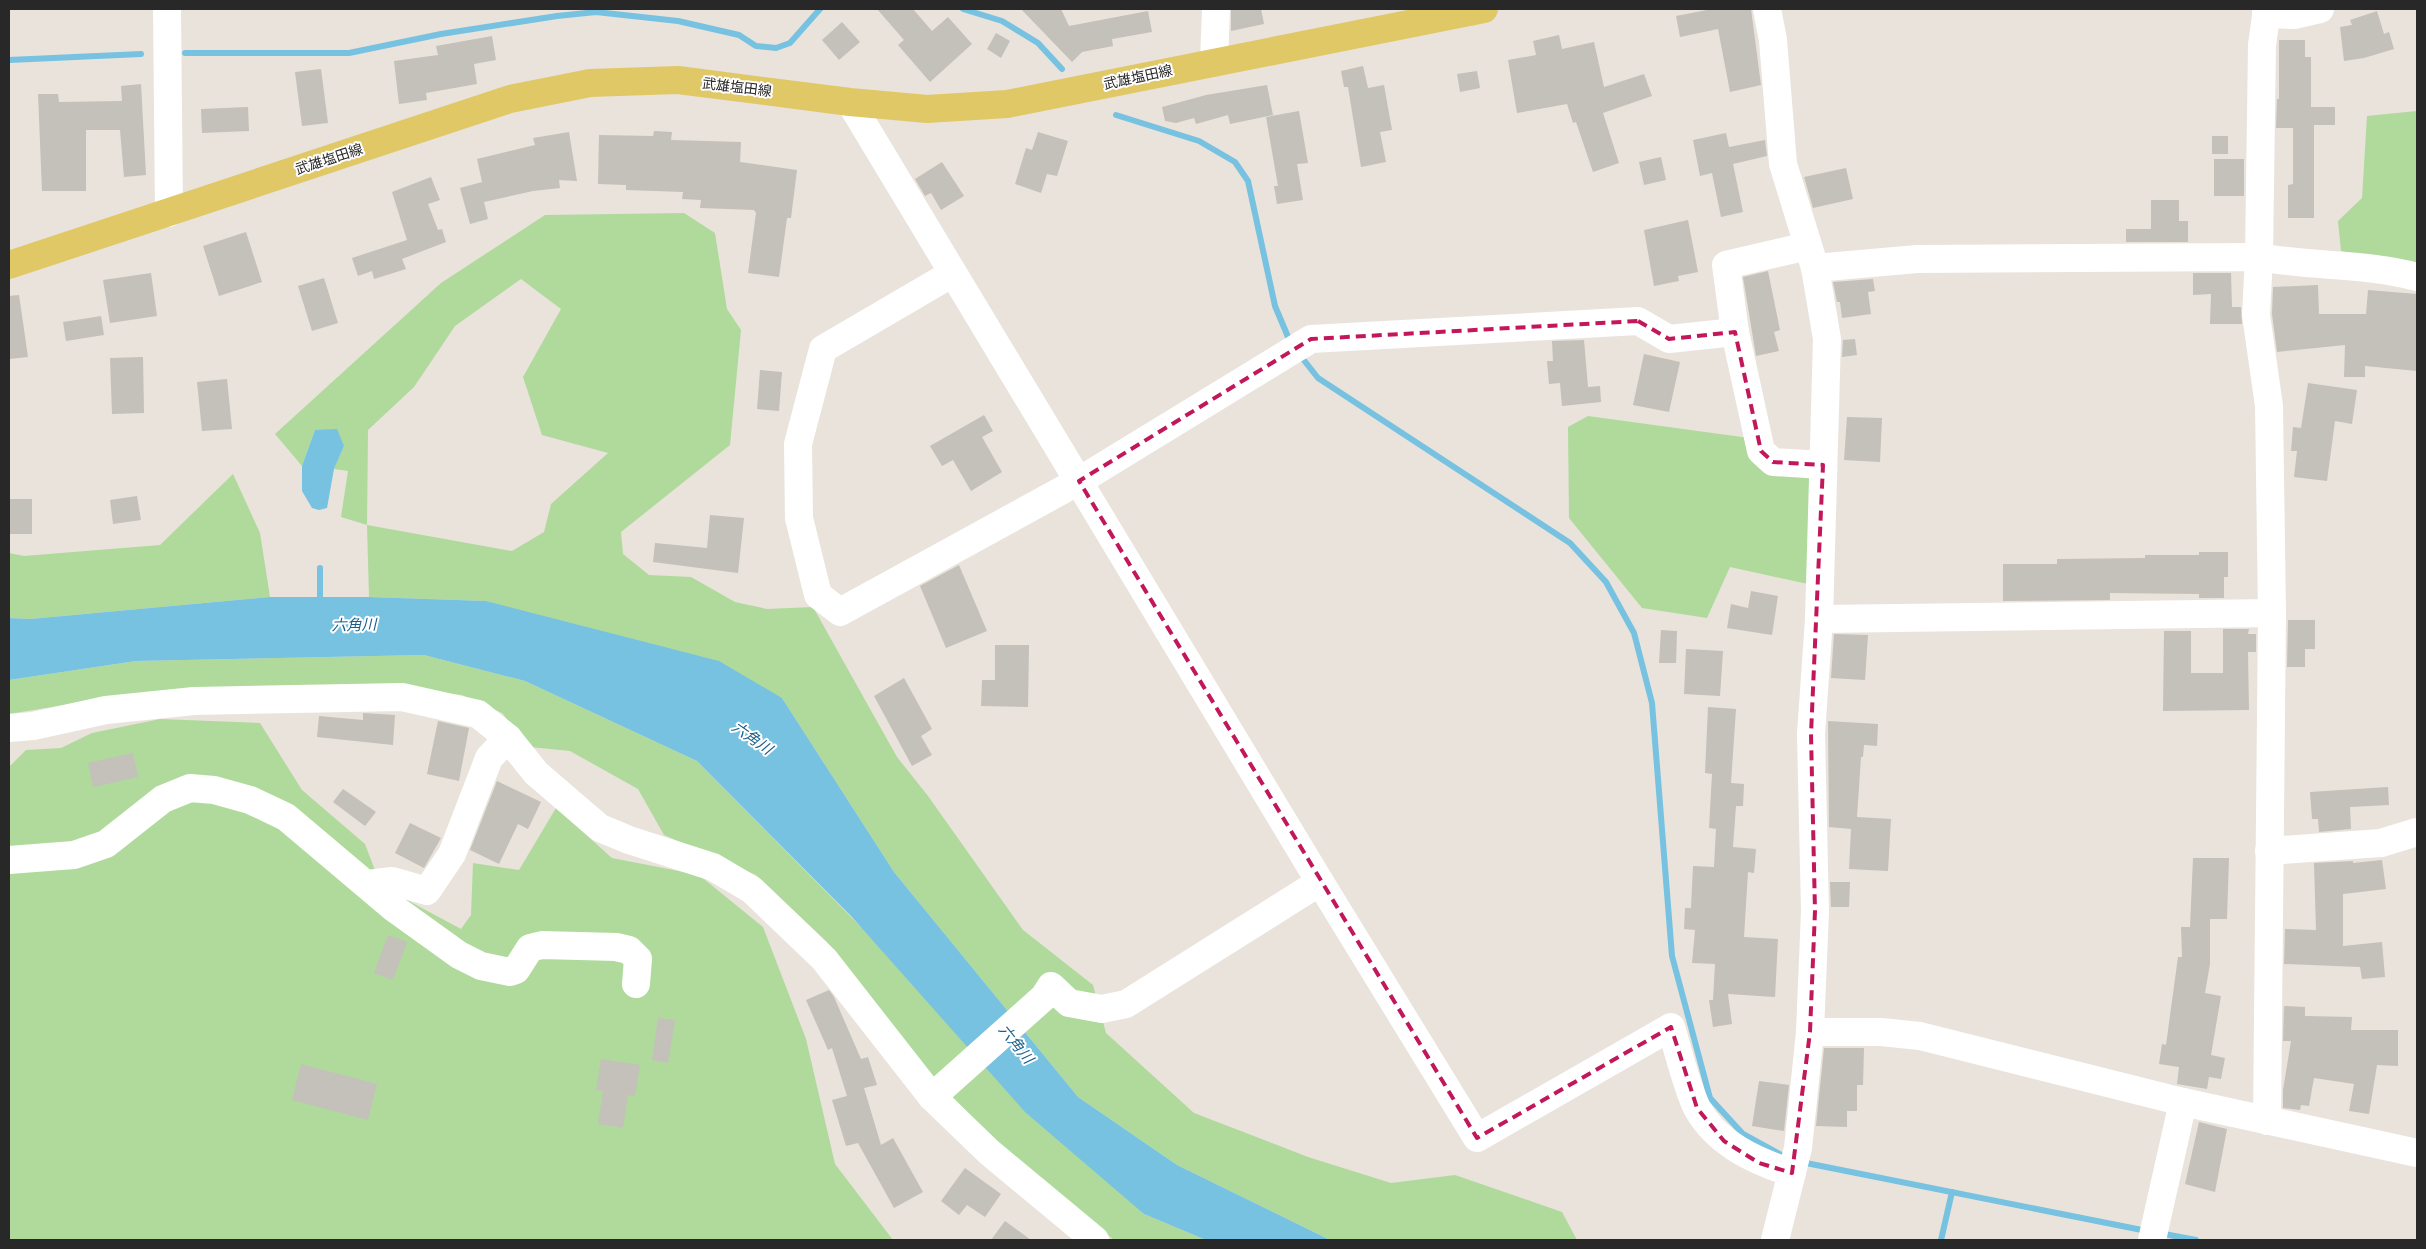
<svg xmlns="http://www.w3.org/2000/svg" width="2426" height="1249" viewBox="0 0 2426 1249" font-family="Poppins,'Noto Sans JP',sans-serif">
	<rect width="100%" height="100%" fill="#e9e3db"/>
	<!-- green -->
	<g fill="#afda9c" fill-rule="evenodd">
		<path d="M 2417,111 L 2417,266 L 2341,251 L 2338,221 L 2362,198 L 2367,116 Z"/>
		<path d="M 684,213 L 715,233 L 727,309 L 741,330 L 730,445 L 621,532 L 623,554 L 649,575 L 691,577 L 735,602 L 767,609 L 813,607 L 897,757 L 928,796 L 1023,930 L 1093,985 L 1106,1033 L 1194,1113 L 1308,1157 L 1391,1183 L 1455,1175 L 1562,1212 L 1577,1240 L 1330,1240 L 1177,1165 L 1078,1097 L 894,872 L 782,698 L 486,601 L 369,597 L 367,525 L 341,517 L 348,471 L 334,469 L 344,446 L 315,430 L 302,466 L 275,434 L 441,283 L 545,215 ZM 521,279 L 561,309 L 523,377 L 542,435 L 608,453 L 551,504 L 544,532 L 512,551 L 367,525 L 368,430 L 414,387 L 455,326 Z"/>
		<path d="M 1588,416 L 1749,438 L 1814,472 L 1808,584 L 1730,567 L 1707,618 L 1642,608 L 1569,518 L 1568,427 Z"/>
		<path d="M 233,474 L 260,533 L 270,597 L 30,619 L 9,618 L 9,553 L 24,556 L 160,545 Z"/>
		<path d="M 424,655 L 525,681 L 697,761 L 1144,1214 L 1206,1240 L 1114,1240 L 992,1138 L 927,1070 L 827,942 L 756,875 L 664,835 L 638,789 L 570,751 L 530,747 L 502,713 L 462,695 L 400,688 L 107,698 L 9,714 L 9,680 L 136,661 Z"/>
		<path d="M 160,719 L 260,723 L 302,790 L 365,844 L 381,886 L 461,929 L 471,915 L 473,863 L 519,870 L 556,808 L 612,858 L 699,875 L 763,927 L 806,1039 L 835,1164 L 893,1240 L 9,1240 L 9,767 L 26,750 L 61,748 L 92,733 Z"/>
	</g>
	<!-- water -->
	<g fill="#77c2e1">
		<path d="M 337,429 L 344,446 L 334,469 L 327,508 L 319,510 L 312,508 L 302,491 L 302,466 L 315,430 Z"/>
		<path d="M 270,597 L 369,597 L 486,601 L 719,661 L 782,698 L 894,872 L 1078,1097 L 1177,1165 L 1330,1240 L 1206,1240 L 1144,1214 L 1025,1112 L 851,916 L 697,761 L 525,681 L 424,655 L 136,661 L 9,680 L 9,618 L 30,619 Z"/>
	</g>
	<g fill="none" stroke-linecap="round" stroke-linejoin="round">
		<!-- stream -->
		<g stroke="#77c2e1" stroke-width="6">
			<path d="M 963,9 L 1002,21 L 1038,43 L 1062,69"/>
			<path d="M 185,53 L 349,53 L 441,34 L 557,16 L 596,12 L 678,21 L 739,35 L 756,46 L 776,48 L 790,43 L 820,9"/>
			<path d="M 9,60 L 141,54"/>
			<path d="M 1116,115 L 1199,141 L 1235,162 L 1248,181 L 1275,306 L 1291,344"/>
			<path d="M 1299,354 L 1318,378 L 1570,543 L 1606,582 L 1634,633 L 1652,703 L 1672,956 L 1710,1098 L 1743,1134 L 1785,1157"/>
			<path d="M 320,568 L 320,604"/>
			<path d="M 1801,1162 L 2147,1231"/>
			<path d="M 2159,1233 L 2196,1240"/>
			<path d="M 1941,1240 L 1952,1192"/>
		</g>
	</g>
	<!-- building -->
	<g fill="#c4c0ba">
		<path d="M 877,9 L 913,9 L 932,31 L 948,17 L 972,44 L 930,82 L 898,45 L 904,40 Z"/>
		<path d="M 1021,9 L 1061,9 L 1069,26 L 1148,11 L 1152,32 L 1112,39 L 1113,46 L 1082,52 L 1072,62 Z"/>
		<path d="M 1231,9 L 1261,9 L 1264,24 L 1231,31 Z"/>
		<path d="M 1712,9 L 1751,9 L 1761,85 L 1730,92 L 1718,29 L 1680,37 L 1676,16 Z"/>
		<path d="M 2377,11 L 2384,34 L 2389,32 L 2394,49 L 2364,58 L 2344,61 L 2340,27 L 2352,25 L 2350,20 Z"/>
		<path d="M 842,22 L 860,42 L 839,60 L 822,40 Z"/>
		<path d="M 996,33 L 1010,41 L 1001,58 L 987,49 Z"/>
		<path d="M 1559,35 L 1562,49 L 1594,42 L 1604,87 L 1644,74 L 1652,96 L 1603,113 L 1619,163 L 1593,172 L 1576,122 L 1573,123 L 1567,104 L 1517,113 L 1508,60 L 1536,55 L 1533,41 Z"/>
		<path d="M 492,36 L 496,60 L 474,64 L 477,84 L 426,93 L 427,100 L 399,104 L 394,61 L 438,55 L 436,46 Z"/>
		<path d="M 2279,40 L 2305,40 L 2305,57 L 2311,57 L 2311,107 L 2335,107 L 2335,125 L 2314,125 L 2314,218 L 2288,218 L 2288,185 L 2293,184 L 2293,128 L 2276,128 L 2277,99 L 2279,99 Z"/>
		<path d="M 1363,66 L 1368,88 L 1384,85 L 1392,130 L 1380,132 L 1386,162 L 1361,167 L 1348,87 L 1344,87 L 1341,71 Z"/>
		<path d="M 321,69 L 328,123 L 302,126 L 295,72 Z"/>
		<path d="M 1477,71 L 1480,88 L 1460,92 L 1457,74 Z"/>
		<path d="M 141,84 L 146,175 L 124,177 L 120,130 L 86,130 L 86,191 L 42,191 L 38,94 L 58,94 L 59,102 L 122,101 L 121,86 Z"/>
		<path d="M 1267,85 L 1273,115 L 1230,124 L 1228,115 L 1196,124 L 1194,118 L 1176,123 L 1165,121 L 1162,107 L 1206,95 Z"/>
		<path d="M 248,107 L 249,131 L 202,133 L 201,109 Z"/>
		<path d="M 1299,111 L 1308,163 L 1297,164 L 1303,200 L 1277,204 L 1274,186 L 1278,186 L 1266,117 Z"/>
		<path d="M 654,131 L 672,132 L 671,140 L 741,142 L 740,162 L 797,170 L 791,218 L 787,218 L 779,277 L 748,273 L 756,213 L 754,210 L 700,208 L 701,200 L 682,199 L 683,192 L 626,190 L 626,185 L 598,184 L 599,135 L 653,136 Z"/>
		<path d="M 569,132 L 577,181 L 559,180 L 560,188 L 533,191 L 484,202 L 488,219 L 470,224 L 460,188 L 482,182 L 477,159 L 535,145 L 533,138 Z"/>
		<path d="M 1038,132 L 1068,141 L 1057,176 L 1047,174 L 1041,193 L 1015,184 L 1026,148 L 1032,150 Z"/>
		<path d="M 1726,133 L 1729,147 L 1765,140 L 1767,156 L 1733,164 L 1743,212 L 1721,217 L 1712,173 L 1700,176 L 1693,140 Z"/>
		<rect x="2212" y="136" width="16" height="18"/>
		<path d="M 1661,157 L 1666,180 L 1644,185 L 1639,162 Z"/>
		<rect x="2214" y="159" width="30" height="37"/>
		<path d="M 942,162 L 964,196 L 941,210 L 931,193 L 925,196 L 915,179 Z"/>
		<path d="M 1846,168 L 1853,199 L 1813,208 L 1804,177 Z"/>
		<path d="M 431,177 L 440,200 L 428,204 L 438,230 L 442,229 L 446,242 L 402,259 L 406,269 L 374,279 L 372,271 L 358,276 L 352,258 L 407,240 L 392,192 Z"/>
		<path d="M 2151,200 L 2179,200 L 2179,221 L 2188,221 L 2188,242 L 2126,242 L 2126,229 L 2151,229 Z"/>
		<path d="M 1688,220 L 1698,272 L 1678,276 L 1679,281 L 1654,286 L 1644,230 Z"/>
		<path d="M 246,232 L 262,282 L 219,296 L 203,246 Z"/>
		<path d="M 1768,271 L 1780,330 L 1774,332 L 1779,351 L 1756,356 L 1743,277 Z"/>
		<path d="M 151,273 L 157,316 L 110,323 L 103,280 Z"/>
		<path d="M 2193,273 L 2231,273 L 2232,307 L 2241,307 L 2242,324 L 2210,324 L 2211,294 L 2193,295 Z"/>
		<path d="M 324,278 L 338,323 L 312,331 L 298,286 Z"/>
		<path d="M 1873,279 L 1875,291 L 1868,292 L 1871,314 L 1842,318 L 1840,302 L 1837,302 L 1833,282 Z"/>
		<path d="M 2318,285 L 2319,314 L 2366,314 L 2368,290 L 2417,294 L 2417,371 L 2365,366 L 2365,377 L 2344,377 L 2345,345 L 2277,352 L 2272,314 L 2273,287 Z"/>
		<path d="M 19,295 L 28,357 L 9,359 L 9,296 Z"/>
		<path d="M 101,316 L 104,335 L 66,341 L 63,322 Z"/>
		<path d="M 1855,339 L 1857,355 L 1842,357 L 1843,340 Z"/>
		<path d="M 1584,340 L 1588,387 L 1600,386 L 1601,402 L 1562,406 L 1560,383 L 1549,384 L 1547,361 L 1553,361 L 1552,341 Z"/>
		<path d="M 1644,354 L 1680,362 L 1669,412 L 1633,405 Z"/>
		<path d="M 143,357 L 144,413 L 112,414 L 110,358 Z"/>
		<path d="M 760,370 L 782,372 L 779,411 L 757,409 Z"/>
		<path d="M 227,379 L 232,429 L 202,431 L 197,382 Z"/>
		<path d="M 2308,383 L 2357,390 L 2352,424 L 2335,421 L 2327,481 L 2294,477 L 2297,451 L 2291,451 L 2293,427 L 2301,428 Z"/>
		<path d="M 984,415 L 993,431 L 982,437 L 1002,472 L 971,491 L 953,460 L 942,466 L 930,446 Z"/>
		<path d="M 1847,417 L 1882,418 L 1880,462 L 1844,460 Z"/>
		<path d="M 137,496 L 141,520 L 113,524 L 110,500 Z"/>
		<rect x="9" y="499" width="23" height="35"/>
		<path d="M 710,515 L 744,518 L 738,573 L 653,562 L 655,543 L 707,548 Z"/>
		<path d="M 2199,552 L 2228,552 L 2228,577 L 2224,577 L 2224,598 L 2199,598 L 2199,594 L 2110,593 L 2110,600 L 2003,601 L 2003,564 L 2057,564 L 2057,559 L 2145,558 L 2145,555 L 2199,555 Z"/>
		<path d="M 959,565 L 987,631 L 946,648 L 920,586 Z"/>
		<path d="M 1751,591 L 1778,596 L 1772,635 L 1727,628 L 1731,604 L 1748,608 Z"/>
		<path d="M 2288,620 L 2315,620 L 2315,649 L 2305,649 L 2305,667 L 2287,667 Z"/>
		<path d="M 2223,629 L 2249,629 L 2248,634 L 2256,634 L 2256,652 L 2248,652 L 2249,710 L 2163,711 L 2164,631 L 2191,631 L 2191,673 L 2223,673 Z"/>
		<path d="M 1661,630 L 1677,631 L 1676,663 L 1659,663 Z"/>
		<path d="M 1834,634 L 1868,635 L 1865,680 L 1831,678 Z"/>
		<path d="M 995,645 L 1029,645 L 1028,707 L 981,706 L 982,680 L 995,680 Z"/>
		<path d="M 1686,649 L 1723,651 L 1720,696 L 1684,694 Z"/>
		<path d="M 904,678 L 932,729 L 921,736 L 932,755 L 912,766 L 874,696 Z"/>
		<path d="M 1708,707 L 1736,709 L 1731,783 L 1744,784 L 1743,806 L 1736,806 L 1733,847 L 1756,849 L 1754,873 L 1748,872 L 1744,937 L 1778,939 L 1775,997 L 1728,994 L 1732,1024 L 1713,1027 L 1709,1000 L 1713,1000 L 1715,964 L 1692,963 L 1695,930 L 1684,929 L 1685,908 L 1691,908 L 1693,866 L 1714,867 L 1716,829 L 1709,828 L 1712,774 L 1705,773 Z"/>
		<path d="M 363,713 L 395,715 L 393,745 L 317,737 L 319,716 L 363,720 Z"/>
		<path d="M 438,721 L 469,728 L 459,781 L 427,774 Z"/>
		<path d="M 1828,721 L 1878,724 L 1877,746 L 1864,745 L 1863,757 L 1861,757 L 1857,817 L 1891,819 L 1888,871 L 1849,869 L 1851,829 L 1829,827 Z"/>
		<path d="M 133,753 L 138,777 L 93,787 L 88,763 Z"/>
		<path d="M 497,781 L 541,802 L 528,829 L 518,824 L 499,864 L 470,850 Z"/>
		<path d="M 2388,787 L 2389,805 L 2350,807 L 2351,829 L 2319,832 L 2318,819 L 2312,819 L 2310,792 Z"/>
		<path d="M 343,789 L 376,812 L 365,826 L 333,802 Z"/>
		<path d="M 410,823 L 441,838 L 424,868 L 395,853 Z"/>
		<path d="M 2193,858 L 2229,858 L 2227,919 L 2210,919 L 2210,964 L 2205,993 L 2221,996 L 2211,1055 L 2225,1058 L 2221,1079 L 2209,1077 L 2207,1089 L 2177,1084 L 2179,1067 L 2159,1064 L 2162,1044 L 2166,1045 L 2178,957 L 2182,957 L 2181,927 L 2190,927 Z"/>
		<path d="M 2382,860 L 2386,889 L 2343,894 L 2343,946 L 2382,942 L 2385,977 L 2362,979 L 2360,967 L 2284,964 L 2285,929 L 2316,930 L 2314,863 L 2353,861 L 2353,863 Z"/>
		<path d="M 1830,882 L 1850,882 L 1849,907 L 1831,907 Z"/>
		<path d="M 388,935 L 407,942 L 393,980 L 374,973 Z"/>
		<path d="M 829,990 L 834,997 L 861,1059 L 868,1057 L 877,1085 L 864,1088 L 881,1145 L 893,1138 L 923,1192 L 894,1208 L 858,1143 L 846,1146 L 832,1100 L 847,1096 L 832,1048 L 828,1050 L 806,1000 Z"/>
		<path d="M 2284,1006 L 2305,1007 L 2305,1016 L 2352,1017 L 2351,1030 L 2398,1030 L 2398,1066 L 2377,1065 L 2369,1114 L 2349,1111 L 2354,1084 L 2314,1078 L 2309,1106 L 2301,1105 L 2300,1110 L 2283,1108 L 2283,1090 L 2291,1041 L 2283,1041 Z"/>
		<path d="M 658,1018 L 675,1020 L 668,1063 L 652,1060 Z"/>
		<path d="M 1824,1048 L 1864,1048 L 1863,1085 L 1857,1085 L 1857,1111 L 1847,1111 L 1847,1127 L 1816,1126 Z"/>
		<path d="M 601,1059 L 640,1065 L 635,1096 L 628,1095 L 623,1128 L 598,1124 L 603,1091 L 596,1090 Z"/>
		<path d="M 301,1064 L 377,1084 L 368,1120 L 292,1100 Z"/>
		<path d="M 1759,1081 L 1789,1085 L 1784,1131 L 1752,1126 Z"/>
		<path d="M 2199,1122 L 2227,1129 L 2215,1192 L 2185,1184 Z"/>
		<path d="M 965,1168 L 1001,1194 L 985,1217 L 967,1205 L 959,1215 L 941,1201 Z"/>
		<path d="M 1005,1221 L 1031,1240 L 991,1240 Z"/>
	</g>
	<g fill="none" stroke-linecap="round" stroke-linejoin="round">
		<!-- minor -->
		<g stroke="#fff" stroke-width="28">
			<path d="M 167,9 L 169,213"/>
			<path d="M 1767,9 L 1773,40 L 1783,164 L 1815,268 L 1827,339 L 1819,619 L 1811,734 L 1815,911 L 1810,1032 L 1798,1148 L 1775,1240"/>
			<path d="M 2267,9 L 2262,45 L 2259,257 L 2256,315 L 2269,406 L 2272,613 L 2267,1121"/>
			<path d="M 2266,14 L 2294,15 L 2320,9"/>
			<path d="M 1214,61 L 1216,9"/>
			<path d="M 850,102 L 1320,882 L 1477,1138 L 1671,1027 C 1678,1050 1687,1088 1697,1108 C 1717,1144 1755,1161 1792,1173"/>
			<path d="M 1808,246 L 1726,265 L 1735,332 L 1761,451 L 1773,462 L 1823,465"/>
			<path d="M 1815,268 L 1917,259 L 2259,257 C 2312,267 2366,263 2417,277"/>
			<path d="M 953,273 L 823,349 L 798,444 L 799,518 L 818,595 L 840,612 L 1079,481 L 1311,339 L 1638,321 L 1669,339 L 1735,332"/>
			<path d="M 1819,619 L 2272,613"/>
			<path d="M 9,728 L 33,726 L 106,710 L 194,701 L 402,697 L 478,714 L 508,738 L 536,773 L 600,828 L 629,840 L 713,867 L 752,890 L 824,959 L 932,1097 L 989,1152 L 1095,1240"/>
			<path d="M 2269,851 L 2381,843 L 2417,832"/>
			<path d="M 9,860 L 74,855 L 106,844 L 163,799 L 190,788 L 214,790 L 250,800 L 286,817 L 395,909 L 459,955 L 481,966 L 510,972 L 516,970 L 530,948 L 542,945 L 616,947 L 629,950 L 638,959 L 636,984"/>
			<path d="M 368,884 L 392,881 L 427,891 L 452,854 L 489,758 L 508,738"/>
			<path d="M 1810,1032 L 1881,1032 L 1920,1036 L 2183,1102 L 2417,1153"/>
			<path d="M 932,1097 L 1044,997 L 1051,986 L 1069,1003 L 1102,1009 L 1126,1004 L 1320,882"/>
			<path d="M 2152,1240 L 2183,1102"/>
		</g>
		<!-- major -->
		<path stroke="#e1c867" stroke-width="28" d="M 9,265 L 510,99 L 590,83 L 678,80 L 850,102 L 927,109 L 1007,104 L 1484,9"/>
	</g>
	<!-- marked area -->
	<path fill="none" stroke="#c2185b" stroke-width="4" stroke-dasharray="10 6" stroke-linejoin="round" d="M 1638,321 L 1669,339 L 1735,332 L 1761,451 L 1773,462 L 1823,465 L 1811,734 L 1815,911 L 1810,1032 L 1792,1173 L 1759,1163 L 1724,1141 L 1697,1108 L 1671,1027 L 1477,1138 L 1079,481 L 1311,339 Z"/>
	<g text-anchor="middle" stroke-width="4" stroke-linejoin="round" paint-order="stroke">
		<!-- street labels -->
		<g font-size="14" fill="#282828" stroke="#fff">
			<text transform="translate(1138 77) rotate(-12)" y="5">武雄塩田線</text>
			<text transform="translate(737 87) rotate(7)" y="5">武雄塩田線</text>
			<text transform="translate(329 159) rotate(-18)" y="5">武雄塩田線</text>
		</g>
		<!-- water labels -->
		<g font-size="15" font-style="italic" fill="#1a5f89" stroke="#fff">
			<text transform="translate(354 625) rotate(-1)" y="5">六角川</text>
			<text transform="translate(752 738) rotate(35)" y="5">六角川</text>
			<text transform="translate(1016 1044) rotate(51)" y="5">六角川</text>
		</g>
	</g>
	<!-- border -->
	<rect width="2426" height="1249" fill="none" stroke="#282828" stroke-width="20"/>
</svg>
